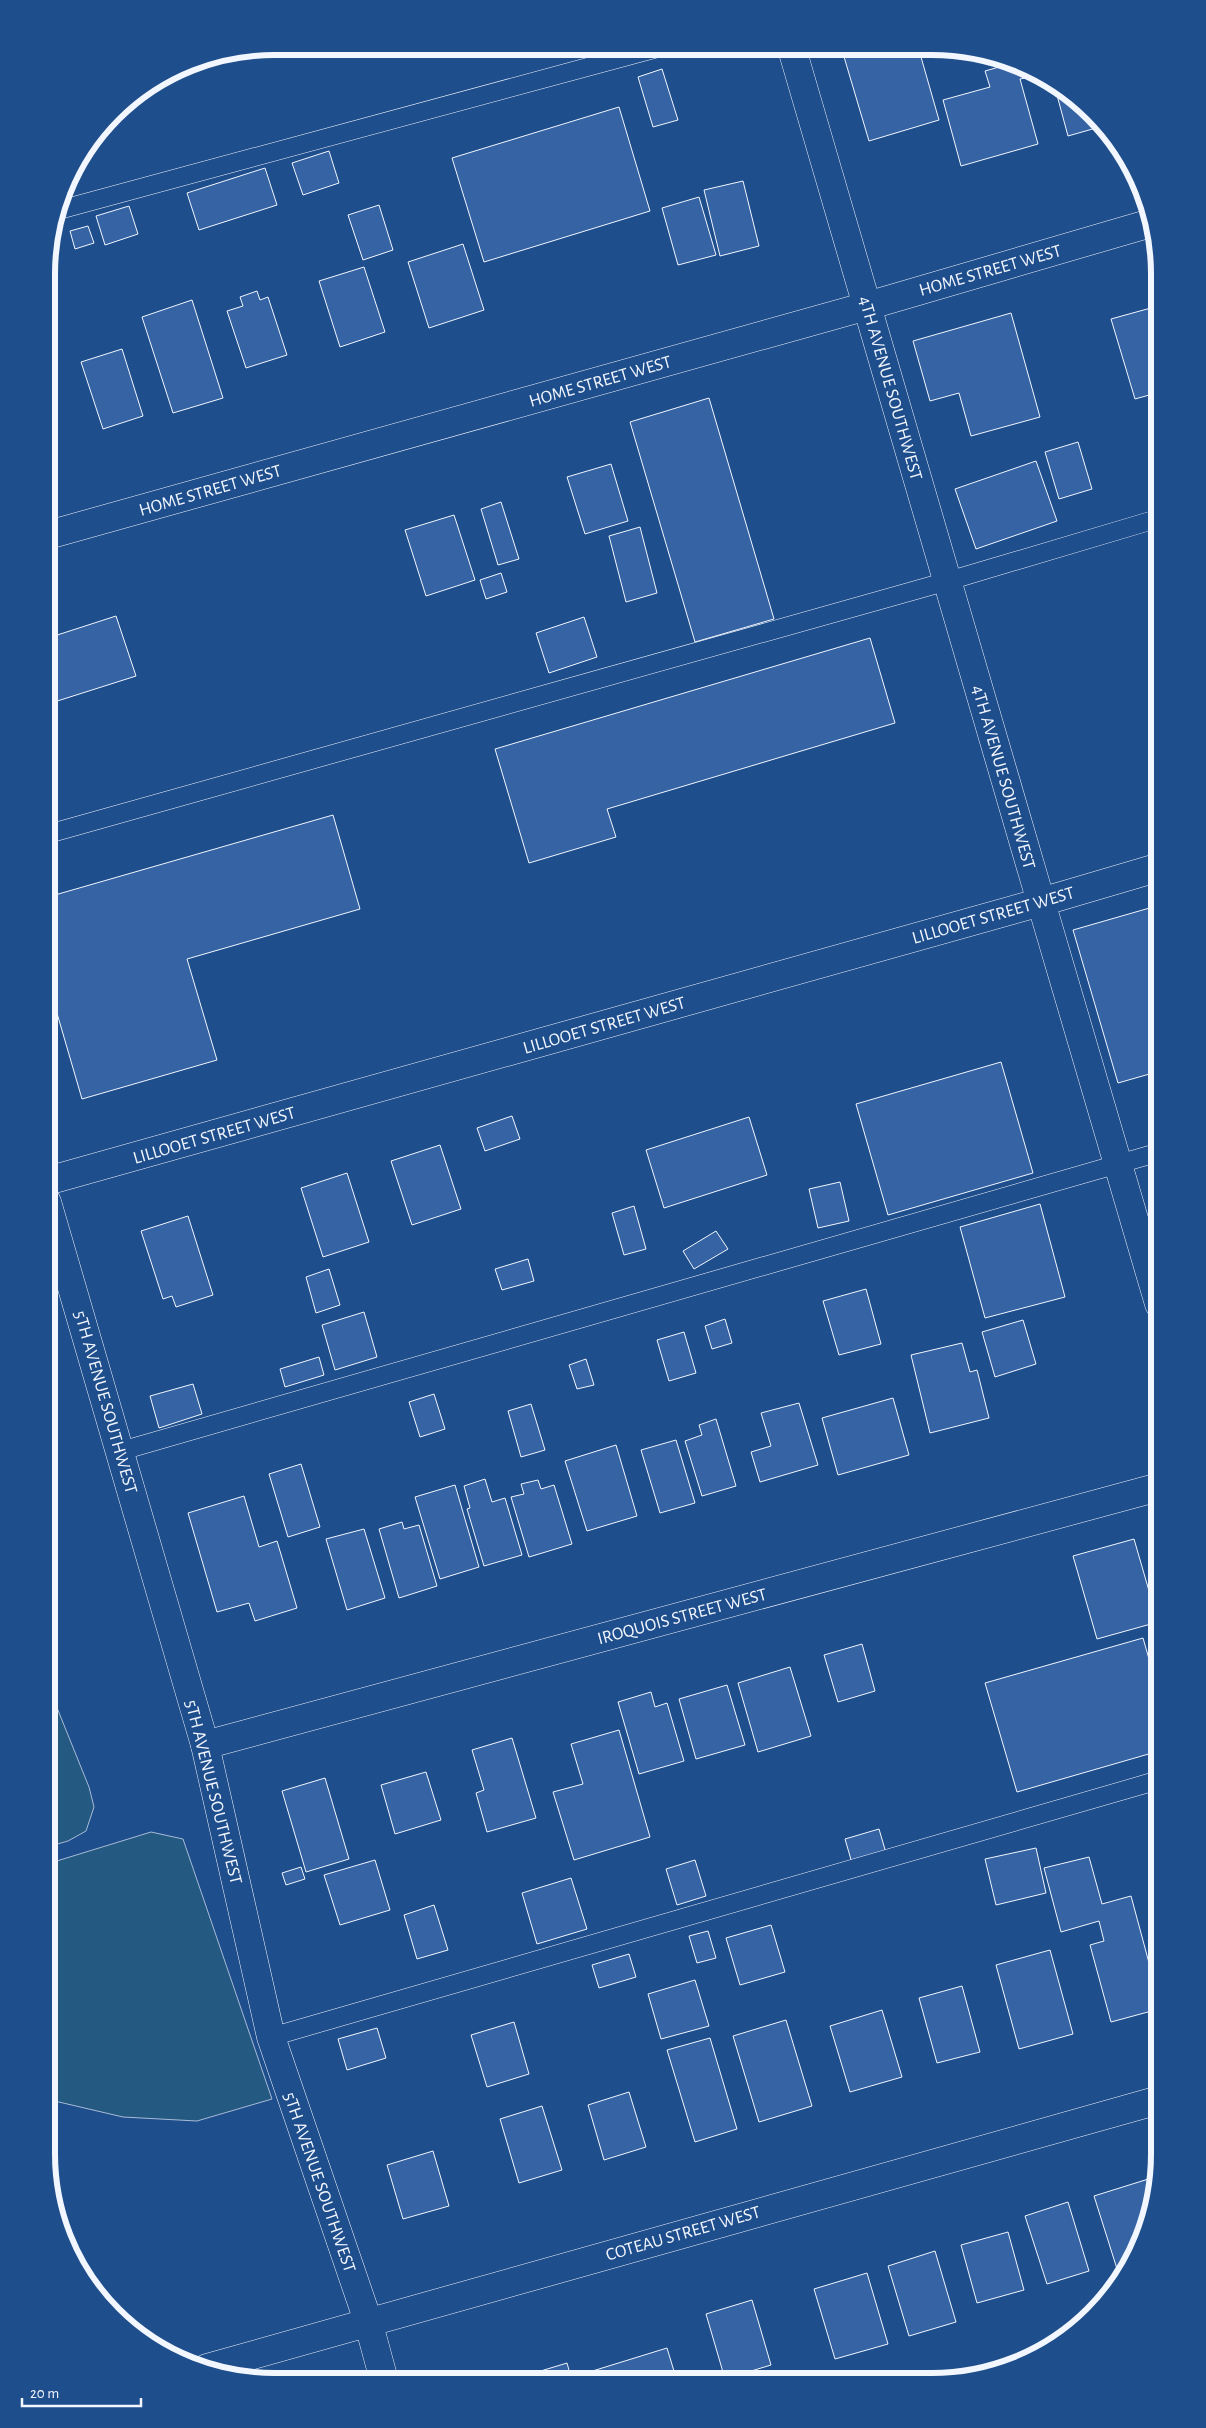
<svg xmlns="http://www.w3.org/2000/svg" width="1206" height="2428" viewBox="0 0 1206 2428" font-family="'Alegreya Sans',sans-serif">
	<rect width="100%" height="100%" fill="#1f4e8c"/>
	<!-- green -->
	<g fill="#245a82" stroke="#a8bbd7">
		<path d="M 47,1683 L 89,1787 L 94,1807 L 86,1831 L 68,1841 L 47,1847 Z"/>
		<path d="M 151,1832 L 183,1839 L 272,2099 L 197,2121 L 123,2117 L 46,2099 L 47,1864 Z"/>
	</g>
	<!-- building -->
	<g fill="#3563a3" stroke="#f2f6ff">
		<path d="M 842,50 L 919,50 L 939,120 L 869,141 Z"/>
		<path d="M 1013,63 L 1023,66 L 1025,78 L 1020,79 L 1038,144 L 961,166 L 943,100 L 990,87 L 985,71 Z"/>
		<path d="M 1028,68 L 1033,70 L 1041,75 L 1031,78 Z"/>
		<path d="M 662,69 L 678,120 L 653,127 L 638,77 Z"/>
		<path d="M 1054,84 L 1082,103 L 1103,126 L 1068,136 Z"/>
		<path d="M 619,107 L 650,211 L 484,262 L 452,158 Z"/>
		<path d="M 329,151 L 339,183 L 303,195 L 292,163 Z"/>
		<path d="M 265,168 L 277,205 L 199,230 L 187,193 Z"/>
		<path d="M 743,181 L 759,246 L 720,256 L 704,190 Z"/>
		<path d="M 699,197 L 716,255 L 678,265 L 662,208 Z"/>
		<path d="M 379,205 L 393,250 L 363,260 L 348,215 Z"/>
		<path d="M 129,206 L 138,234 L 105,245 L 96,216 Z"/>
		<path d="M 88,226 L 94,243 L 75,249 L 70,231 Z"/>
		<path d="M 463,244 L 484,310 L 429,328 L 408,262 Z"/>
		<path d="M 364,267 L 385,332 L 340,347 L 319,281 Z"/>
		<path d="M 257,291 L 260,300 L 268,297 L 287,355 L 246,368 L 227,311 L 243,306 L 240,297 Z"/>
		<path d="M 192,300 L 223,398 L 173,413 L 142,317 Z"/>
		<path d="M 1158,306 L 1160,313 L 1160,392 L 1135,399 L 1111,319 Z"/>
		<path d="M 1011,313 L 1040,417 L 971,436 L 959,393 L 930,401 L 913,341 Z"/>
		<path d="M 122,349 L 143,416 L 103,429 L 81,362 Z"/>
		<path d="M 709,398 L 774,619 L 695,642 L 630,422 Z"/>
		<path d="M 48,421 L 56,446 L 48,448 Z"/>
		<path d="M 1078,442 L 1092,489 L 1059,499 L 1045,452 Z"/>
		<path d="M 1036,461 L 1057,521 L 976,549 L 955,489 Z"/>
		<path d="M 611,464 L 628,521 L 585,534 L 567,477 Z"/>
		<path d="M 501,502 L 519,559 L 498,565 L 481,509 Z"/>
		<path d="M 454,515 L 475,580 L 426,596 L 405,530 Z"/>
		<path d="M 640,527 L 657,593 L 626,602 L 609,536 Z"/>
		<path d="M 501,573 L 507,592 L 486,599 L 480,580 Z"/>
		<path d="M 116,616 L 136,676 L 51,703 L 48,691 L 48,638 Z"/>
		<path d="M 584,617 L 597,657 L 549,673 L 536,633 Z"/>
		<path d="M 870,638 L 895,723 L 607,809 L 616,837 L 529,863 L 495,749 Z"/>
		<path d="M 333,815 L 360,909 L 187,959 L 217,1060 L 82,1099 L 47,979 L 48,897 Z"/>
		<path d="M 1160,905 L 1160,1071 L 1118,1083 L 1073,930 Z"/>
		<path d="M 1001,1062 L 1033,1173 L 888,1215 L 856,1104 Z"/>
		<path d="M 512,1116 L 520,1139 L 485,1151 L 477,1128 Z"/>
		<path d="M 749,1117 L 767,1175 L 664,1208 L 646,1150 Z"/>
		<path d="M 440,1145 L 461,1209 L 412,1225 L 391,1161 Z"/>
		<path d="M 347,1173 L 369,1242 L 323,1257 L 301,1188 Z"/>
		<path d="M 1160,1174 L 1160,1192 L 1155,1175 Z"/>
		<path d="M 840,1182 L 849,1221 L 818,1228 L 809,1189 Z"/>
		<path d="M 1040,1204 L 1065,1297 L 985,1318 L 960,1227 Z"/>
		<path d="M 634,1206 L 646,1249 L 624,1255 L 612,1213 Z"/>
		<path d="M 188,1216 L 213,1295 L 176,1307 L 172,1296 L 163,1299 L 141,1231 Z"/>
		<path d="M 716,1231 L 728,1249 L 694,1269 L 683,1251 Z"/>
		<path d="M 528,1259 L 534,1281 L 502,1290 L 495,1269 Z"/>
		<path d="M 329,1269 L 340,1305 L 316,1313 L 306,1277 Z"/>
		<path d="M 866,1289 L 881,1344 L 839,1355 L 823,1301 Z"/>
		<path d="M 364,1312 L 377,1357 L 335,1370 L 322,1325 Z"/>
		<path d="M 725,1319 L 732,1343 L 712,1349 L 705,1326 Z"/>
		<path d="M 1023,1320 L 1036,1364 L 995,1377 L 982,1332 Z"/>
		<path d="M 684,1332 L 696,1373 L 669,1381 L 657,1340 Z"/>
		<path d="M 962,1343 L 970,1372 L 977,1370 L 989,1418 L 930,1433 L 911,1355 Z"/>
		<path d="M 319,1357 L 324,1375 L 285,1387 L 280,1369 Z"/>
		<path d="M 586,1359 L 594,1385 L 577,1389 L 569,1365 Z"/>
		<path d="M 193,1384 L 202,1414 L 159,1428 L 150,1396 Z"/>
		<path d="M 434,1394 L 445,1429 L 420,1437 L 409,1402 Z"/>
		<path d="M 893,1398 L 909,1455 L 838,1475 L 822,1418 Z"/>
		<path d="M 799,1403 L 818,1465 L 760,1482 L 751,1452 L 771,1446 L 761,1413 Z"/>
		<path d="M 531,1404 L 545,1450 L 521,1457 L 508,1411 Z"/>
		<path d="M 716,1419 L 736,1486 L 702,1496 L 685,1441 L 702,1435 L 699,1425 Z"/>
		<path d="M 676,1440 L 695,1503 L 660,1513 L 641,1450 Z"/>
		<path d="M 616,1445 L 637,1516 L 587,1531 L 565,1461 Z"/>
		<path d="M 301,1464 L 320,1527 L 288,1537 L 269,1474 Z"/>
		<path d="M 485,1479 L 492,1502 L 505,1498 L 522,1555 L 484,1566 L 467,1509 L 470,1508 L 464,1486 Z"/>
		<path d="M 538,1480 L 541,1489 L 554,1485 L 572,1544 L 529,1557 L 511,1497 L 524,1494 L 521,1484 Z"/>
		<path d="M 455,1485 L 479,1567 L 440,1579 L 415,1497 Z"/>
		<path d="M 244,1496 L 259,1547 L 277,1541 L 297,1608 L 255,1621 L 249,1603 L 217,1612 L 188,1513 Z"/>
		<path d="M 402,1522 L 404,1529 L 419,1525 L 437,1586 L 399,1598 L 379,1529 Z"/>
		<path d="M 364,1529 L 385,1598 L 347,1610 L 326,1539 Z"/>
		<path d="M 1134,1539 L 1158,1622 L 1097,1639 L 1073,1556 Z"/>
		<path d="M 1143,1638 L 1159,1694 L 1159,1751 L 1017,1792 L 985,1683 Z"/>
		<path d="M 862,1644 L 875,1691 L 838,1702 L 824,1655 Z"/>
		<path d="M 790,1667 L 811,1736 L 758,1752 L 738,1683 Z"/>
		<path d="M 727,1685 L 745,1745 L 696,1759 L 679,1699 Z"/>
		<path d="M 651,1692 L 655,1707 L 667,1703 L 684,1761 L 639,1774 L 618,1702 Z"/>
		<path d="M 619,1730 L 650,1837 L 574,1860 L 553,1792 L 583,1784 L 571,1744 Z"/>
		<path d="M 512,1738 L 536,1818 L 487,1832 L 476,1793 L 484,1790 L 472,1750 Z"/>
		<path d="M 426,1772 L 441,1820 L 395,1834 L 381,1785 Z"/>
		<path d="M 325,1778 L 349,1859 L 306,1872 L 282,1791 Z"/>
		<path d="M 879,1829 L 886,1853 L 852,1863 L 845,1839 Z"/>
		<path d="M 1036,1848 L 1046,1893 L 996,1905 L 985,1859 Z"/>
		<path d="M 1089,1857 L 1102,1904 L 1131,1896 L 1159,2000 L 1159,2009 L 1111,2022 L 1090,1945 L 1104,1941 L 1099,1921 L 1061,1932 L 1044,1868 Z"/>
		<path d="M 375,1860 L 390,1910 L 340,1925 L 324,1875 Z"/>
		<path d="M 695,1860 L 706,1896 L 677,1905 L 666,1869 Z"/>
		<path d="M 301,1867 L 305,1879 L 286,1885 L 282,1873 Z"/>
		<path d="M 571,1878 L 587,1929 L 537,1944 L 522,1893 Z"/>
		<path d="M 434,1905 L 448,1950 L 417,1959 L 404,1915 Z"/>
		<path d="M 771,1925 L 785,1972 L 740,1985 L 726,1938 Z"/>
		<path d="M 708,1931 L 716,1958 L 697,1963 L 689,1936 Z"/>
		<path d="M 1050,1950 L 1073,2034 L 1019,2049 L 996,1965 Z"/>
		<path d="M 629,1954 L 636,1977 L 599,1988 L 592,1965 Z"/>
		<path d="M 695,1980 L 709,2026 L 661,2039 L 648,1994 Z"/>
		<path d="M 962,1986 L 980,2052 L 937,2063 L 919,1998 Z"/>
		<path d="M 882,2010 L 902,2077 L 850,2092 L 830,2026 Z"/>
		<path d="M 786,2020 L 812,2106 L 759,2122 L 733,2036 Z"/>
		<path d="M 514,2022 L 529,2074 L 487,2087 L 471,2035 Z"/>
		<path d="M 377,2028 L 386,2058 L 347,2070 L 338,2039 Z"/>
		<path d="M 710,2038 L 737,2129 L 695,2142 L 667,2050 Z"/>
		<path d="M 629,2092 L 646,2147 L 604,2160 L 588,2105 Z"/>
		<path d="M 542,2106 L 562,2170 L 519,2183 L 500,2119 Z"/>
		<path d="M 433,2151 L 449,2206 L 403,2219 L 387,2165 Z"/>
		<path d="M 1158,2176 L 1143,2241 L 1126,2269 L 1118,2272 L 1094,2196 Z"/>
		<path d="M 1068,2202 L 1089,2271 L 1047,2284 L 1025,2216 Z"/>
		<path d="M 1008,2232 L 1024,2290 L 977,2303 L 961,2245 Z"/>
		<path d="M 935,2251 L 956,2322 L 909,2336 L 888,2266 Z"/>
		<path d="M 867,2273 L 888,2344 L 835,2359 L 814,2289 Z"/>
		<path d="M 752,2300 L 771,2365 L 725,2379 L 706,2314 Z"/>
		<path d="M 667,2348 L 677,2381 L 588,2381 L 586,2373 Z"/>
		<path d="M 567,2363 L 572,2381 L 522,2381 L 521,2377 Z"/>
	</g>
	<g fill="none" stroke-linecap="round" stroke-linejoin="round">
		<defs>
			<g id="service">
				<path d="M 59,210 L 654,49"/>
				<path d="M 48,834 L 948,581 L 1160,518"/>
				<path d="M 121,1451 L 1160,1152"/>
				<path d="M 271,2037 L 1159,1780"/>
			</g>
			<g id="minor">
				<path d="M 48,535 L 867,306 L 1151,223"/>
				<path d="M 47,1202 L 205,1745 L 271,2037 L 368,2321 L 384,2380"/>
				<path d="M 205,1745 L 1159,1487"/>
			</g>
			<g id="tertiary">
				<path d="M 1159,1304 L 1041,902 L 1160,867"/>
				<path d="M 207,2368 L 1159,2100"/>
			</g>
			<path id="secondary" d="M 47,1181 L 1041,902 L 792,49"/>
		</defs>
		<!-- service casing -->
		<use href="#service" stroke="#f2f6ff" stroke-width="19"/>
		<!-- minor casing -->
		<use href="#minor" stroke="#f2f6ff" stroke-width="29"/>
		<!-- tertiary casing -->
		<use href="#tertiary" stroke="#f2f6ff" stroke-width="29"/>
		<!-- secondary casing -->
		<use href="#secondary" stroke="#f2f6ff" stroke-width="29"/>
		<!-- service -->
		<use href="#service" stroke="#1f4e8c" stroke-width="18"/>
		<!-- minor -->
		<use href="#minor" stroke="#1f4e8c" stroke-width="28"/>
		<!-- tertiary -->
		<use href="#tertiary" stroke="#1f4e8c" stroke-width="28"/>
		<!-- secondary -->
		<use href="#secondary" stroke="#1f4e8c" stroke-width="28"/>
	</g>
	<g text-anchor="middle" stroke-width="4" stroke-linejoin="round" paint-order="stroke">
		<!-- street labels -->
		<g font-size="18" fill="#f2f6ff" stroke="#1f4e8c">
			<text transform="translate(990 270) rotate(-16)" y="6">HOME STREET WEST</text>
			<text transform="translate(600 381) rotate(-16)" y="6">HOME STREET WEST</text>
			<text transform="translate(891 388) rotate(74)" y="6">4TH AVENUE SOUTHWEST</text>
			<text transform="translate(210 490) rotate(-16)" y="6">HOME STREET WEST</text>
			<text transform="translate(1004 777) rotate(74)" y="6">4TH AVENUE SOUTHWEST</text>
			<text transform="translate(993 915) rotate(-16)" y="6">LILLOOET STREET WEST</text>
			<text transform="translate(604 1025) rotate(-16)" y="6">LILLOOET STREET WEST</text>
			<text transform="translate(214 1135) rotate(-16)" y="6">LILLOOET STREET WEST</text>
			<text transform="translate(106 1402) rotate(74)" y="6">5TH AVENUE SOUTHWEST</text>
			<text transform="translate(682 1616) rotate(-15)" y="6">IROQUOIS STREET WEST</text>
			<text transform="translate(214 1792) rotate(76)" y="6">5TH AVENUE SOUTHWEST</text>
			<text transform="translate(320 2182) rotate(71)" y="6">5TH AVENUE SOUTHWEST</text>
			<text transform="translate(683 2233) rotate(-16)" y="6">COTEAU STREET WEST</text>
		</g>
	</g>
	<!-- crop -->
	<path d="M0 0H1206V2428H0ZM274 55H932A219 219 0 0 1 1151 274V2154A219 219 0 0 1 932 2373H274A219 219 0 0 1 55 2154V274A219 219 0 0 1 274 55Z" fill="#1f4e8c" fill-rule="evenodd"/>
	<path fill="none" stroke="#f2f6ff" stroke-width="6" d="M274 55H932A219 219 0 0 1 1151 274V2154A219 219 0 0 1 932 2373H274A219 219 0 0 1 55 2154V274A219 219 0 0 1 274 55Z"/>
	<!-- scale -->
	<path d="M22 2398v8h119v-8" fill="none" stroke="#f2f6ff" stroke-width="2.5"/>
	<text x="30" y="2398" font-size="15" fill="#f2f6ff" stroke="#1f4e8c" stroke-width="4" paint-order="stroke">20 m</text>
</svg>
